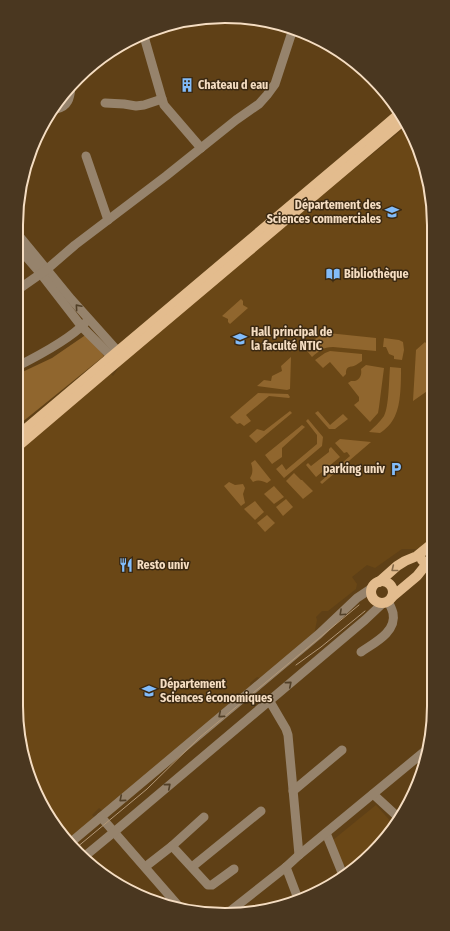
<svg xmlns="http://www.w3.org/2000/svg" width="450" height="931" viewBox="0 0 450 931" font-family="'Fira Sans Condensed',sans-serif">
	<rect width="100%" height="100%" fill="#5f4016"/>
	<!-- built -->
	<g fill="#6a4716">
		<path d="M 407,126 L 418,145 L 432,197 L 433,536 L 420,548 L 416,549 L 402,549 L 375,568 L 367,565 L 352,577 L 357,584 L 356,589 L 328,611 L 322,611 L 316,617 L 317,620 L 314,635 L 263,679 L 257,677 L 250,683 L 251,690 L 103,811 L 99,808 L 92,815 L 95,818 L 69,842 L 59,833 L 27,773 L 16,706 L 16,453 L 108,372 L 113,376 L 130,351 L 142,341 Z"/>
		<path d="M 376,805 L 393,824 L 373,854 L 349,871 L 340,860 L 333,840 Z"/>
	</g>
	<!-- green -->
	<g fill="#90662e">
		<path d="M 241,299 L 243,301 L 243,305 L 248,308 L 230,324 L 228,322 L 228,319 L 222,316 Z"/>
		<path d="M 328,333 L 376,338 L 376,351 L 333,347 C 323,347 319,351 312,357 L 303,346 L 322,335 Z"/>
		<path d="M 87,334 L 104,356 L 16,427 L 16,375 L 52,358 Z"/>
		<path d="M 384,338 L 399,340 L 403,342 L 404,350 L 402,360 L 394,359 L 394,356 L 389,354 L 386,347 L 383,347 Z"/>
		<path d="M 425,342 C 433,351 426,356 426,366 C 427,374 433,379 433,387 L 413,401 L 416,350 Z"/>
		<path d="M 330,351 L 362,354 L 362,361 C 360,362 358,364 356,365 C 350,368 346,365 346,374 L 343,377 L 330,362 L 323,368 L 315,360 L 325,353 Z"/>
		<path d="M 291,357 L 290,389 L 287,390 L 257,386 L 264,380 L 271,381 L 272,376 L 282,371 L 281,366 Z"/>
		<path d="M 366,365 L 384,368 L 379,407 L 378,413 L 370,422 L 354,405 L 359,401 L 359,397 L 348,383 L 351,381 L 355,381 C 360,379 362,375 361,369 Z"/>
		<path d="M 390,367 L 401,368 C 401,382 401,404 395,416 C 392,423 386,429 380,433 L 369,432 C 374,427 380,422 384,416 C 389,407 389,379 390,367 Z"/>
		<path d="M 258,393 L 288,394 L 290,397 L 289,398 L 269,396 L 246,415 L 251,421 L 244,426 L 240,423 L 237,424 L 230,417 Z"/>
		<path d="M 290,411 L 292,413 L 256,443 L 249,436 L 257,429 L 264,431 Z"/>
		<path d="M 318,411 L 330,425 L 343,414 L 348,419 L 335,429 L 329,429 L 315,413 Z"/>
		<path d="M 308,419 L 323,437 L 322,446 L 284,478 L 276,469 L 282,464 L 286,470 L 317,444 L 317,435 L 306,421 Z"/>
		<path d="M 302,425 L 305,427 L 282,448 L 282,457 L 272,464 L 265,455 Z"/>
		<path d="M 340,439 L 371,442 L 322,484 L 320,482 L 350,456 L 347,452 L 344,453 L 335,443 Z"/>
		<path d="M 331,447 L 340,457 L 316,477 L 306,465 L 308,463 L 311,466 L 329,452 L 329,449 Z"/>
		<path d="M 255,460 L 271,480 L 267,483 C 262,481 258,479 253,482 L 250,478 C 253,473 253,469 251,463 Z"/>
		<path d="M 294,473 L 301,480 L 302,480 L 313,491 L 303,499 L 286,481 Z"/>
		<path d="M 229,482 L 235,485 L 243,484 L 245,488 L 243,494 L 245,503 L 241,506 L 224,486 Z"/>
		<path d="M 274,486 L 284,497 L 274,504 L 264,494 Z"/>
		<path d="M 286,499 L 293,507 L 283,516 L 276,507 Z"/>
		<path d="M 255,501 L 264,512 L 255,520 L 244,509 Z"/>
		<path d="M 267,515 L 275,523 L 265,532 L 257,523 Z"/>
	</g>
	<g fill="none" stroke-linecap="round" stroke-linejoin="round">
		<!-- minor -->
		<g stroke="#96836c" stroke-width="9">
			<path d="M 143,33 L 162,99 L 164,105 L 201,148"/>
			<path d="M 105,103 L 124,104 L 136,106 L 144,105 L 162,99"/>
			<path d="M 56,109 C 68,107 70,98 71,87"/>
			<path d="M 86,156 L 108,220"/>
			<path d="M 16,232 L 71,299 L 122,356"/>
			<path d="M 16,245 L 41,274 L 82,327 L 116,361"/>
			<path d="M 16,291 L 46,270 L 75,245 L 166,176 L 236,120 L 259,104 L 267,95 L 275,84 L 293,29"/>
			<path d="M 16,367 C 36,357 70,339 85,323"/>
			<path d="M 361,652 C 374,643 397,632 393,613 C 392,609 390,605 388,601"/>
			<path d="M 269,700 L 286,729 L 288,735 L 299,855"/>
			<path d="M 293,791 L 342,750"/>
			<path d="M 373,794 L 398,817"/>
			<path d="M 101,817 L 182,910"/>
			<path d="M 326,833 L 343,875"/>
			<path d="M 70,843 L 319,634 L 357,598 L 372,588"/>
			<path d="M 172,846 L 207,884 L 208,885 L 212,885 L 234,869"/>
			<path d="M 85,856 L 114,832 L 365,620 L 383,603"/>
			<path d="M 145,867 L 172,846 L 204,817"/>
			<path d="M 192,867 L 261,811"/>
			<path d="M 286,867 L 297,896 L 297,899"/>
			<path d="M 229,912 L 286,867 L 299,855 L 425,751"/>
		</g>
		<!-- major -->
		<g stroke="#e3bc8e" stroke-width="10">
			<path d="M 16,437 L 379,131 L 400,113"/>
			<path d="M 16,448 L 110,368 L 404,120"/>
			<path d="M 422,560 L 426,564 L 434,573"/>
			<circle cx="382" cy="592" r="11"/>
			<path d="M 379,582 L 397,566 L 405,561 L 417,556 L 433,543"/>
			<path d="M 392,597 L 417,576 L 433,556"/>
		</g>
		<!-- tram -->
		<g stroke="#b39877" stroke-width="1">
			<path d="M 296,665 L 321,647 L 365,611"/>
			<path d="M 76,848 L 147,789 L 200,737 L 359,605"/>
		</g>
	</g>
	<!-- one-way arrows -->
	<defs><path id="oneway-chevron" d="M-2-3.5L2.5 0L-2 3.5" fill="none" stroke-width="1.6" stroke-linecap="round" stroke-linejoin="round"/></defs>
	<g stroke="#524028">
		<use href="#oneway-chevron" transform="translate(78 307) rotate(-131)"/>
		<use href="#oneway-chevron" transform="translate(342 613) rotate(137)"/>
		<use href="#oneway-chevron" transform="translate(289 684) rotate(-40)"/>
		<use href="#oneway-chevron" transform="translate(221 715) rotate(140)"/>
		<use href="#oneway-chevron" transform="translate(168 786) rotate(-40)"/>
		<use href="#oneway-chevron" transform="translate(122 799) rotate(140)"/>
	</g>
	<use stroke="#876b4a" href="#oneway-chevron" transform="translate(394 569) rotate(141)"/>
	<!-- icons -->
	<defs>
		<symbol id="building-bare" viewBox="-9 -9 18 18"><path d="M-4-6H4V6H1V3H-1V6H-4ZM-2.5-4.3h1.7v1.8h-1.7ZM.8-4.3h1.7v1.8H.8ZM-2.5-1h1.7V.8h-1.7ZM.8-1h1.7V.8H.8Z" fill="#82bcfa" stroke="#3b2912" stroke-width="2.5" paint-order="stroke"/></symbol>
		<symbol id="university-bare" viewBox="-9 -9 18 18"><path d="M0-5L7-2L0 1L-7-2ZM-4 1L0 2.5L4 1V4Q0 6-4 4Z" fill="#82bcfa" stroke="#3b2912" stroke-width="2.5" paint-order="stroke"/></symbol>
		<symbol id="library-bare" viewBox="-9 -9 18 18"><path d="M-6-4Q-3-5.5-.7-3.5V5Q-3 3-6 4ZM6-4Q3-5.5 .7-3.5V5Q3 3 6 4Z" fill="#82bcfa" stroke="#3b2912" stroke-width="2.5" paint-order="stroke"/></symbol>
		<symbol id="parking-bare" viewBox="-9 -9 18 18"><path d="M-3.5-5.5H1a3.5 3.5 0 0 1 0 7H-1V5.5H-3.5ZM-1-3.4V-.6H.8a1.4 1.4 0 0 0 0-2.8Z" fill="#82bcfa" stroke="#3b2912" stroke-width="2.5" paint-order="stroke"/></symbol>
		<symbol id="restaurant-bare" viewBox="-9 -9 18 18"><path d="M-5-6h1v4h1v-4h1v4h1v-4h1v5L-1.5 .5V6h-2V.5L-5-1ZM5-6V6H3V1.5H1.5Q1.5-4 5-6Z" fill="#82bcfa" stroke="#3b2912" stroke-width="2.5" paint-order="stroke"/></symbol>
	</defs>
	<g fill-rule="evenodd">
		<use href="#building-bare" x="177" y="75" width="20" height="20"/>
		<use href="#university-bare" x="382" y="202" width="20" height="20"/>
		<use href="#library-bare" x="323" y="264" width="20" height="20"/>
		<use href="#university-bare" x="230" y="329" width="20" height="20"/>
		<use href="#parking-bare" x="386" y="459" width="20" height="20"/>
		<use href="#restaurant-bare" x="116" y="555" width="20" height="20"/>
		<use href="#university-bare" x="139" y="681" width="20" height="20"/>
	</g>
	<g text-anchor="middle" stroke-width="3" stroke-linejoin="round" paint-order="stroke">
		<!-- poi labels -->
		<g font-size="12" font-weight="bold" fill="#f5ddc2" stroke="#3b2912" text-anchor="start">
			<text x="198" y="89">Chateau d eau</text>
			<text x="381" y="209" text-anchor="end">Département des<tspan x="381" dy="14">Sciences commerciales</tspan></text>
			<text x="344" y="278">Bibliothèque</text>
			<text x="251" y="336">Hall principal de<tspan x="251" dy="14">la faculté NTIC</tspan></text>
			<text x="385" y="473" text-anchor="end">parking univ</text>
			<text x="137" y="569">Resto univ</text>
			<text x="160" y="688">Département<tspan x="160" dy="14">Sciences économiques</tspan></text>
		</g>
	</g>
	<!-- crop -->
	<path d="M0 0H450V931H0ZM225 23H225A202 202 0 0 1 427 225V706A202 202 0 0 1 225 908H225A202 202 0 0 1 23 706V225A202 202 0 0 1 225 23Z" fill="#4a3720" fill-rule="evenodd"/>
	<path fill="none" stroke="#f5ddc2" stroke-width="2" d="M225 23H225A202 202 0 0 1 427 225V706A202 202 0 0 1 225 908H225A202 202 0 0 1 23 706V225A202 202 0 0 1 225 23Z"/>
</svg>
